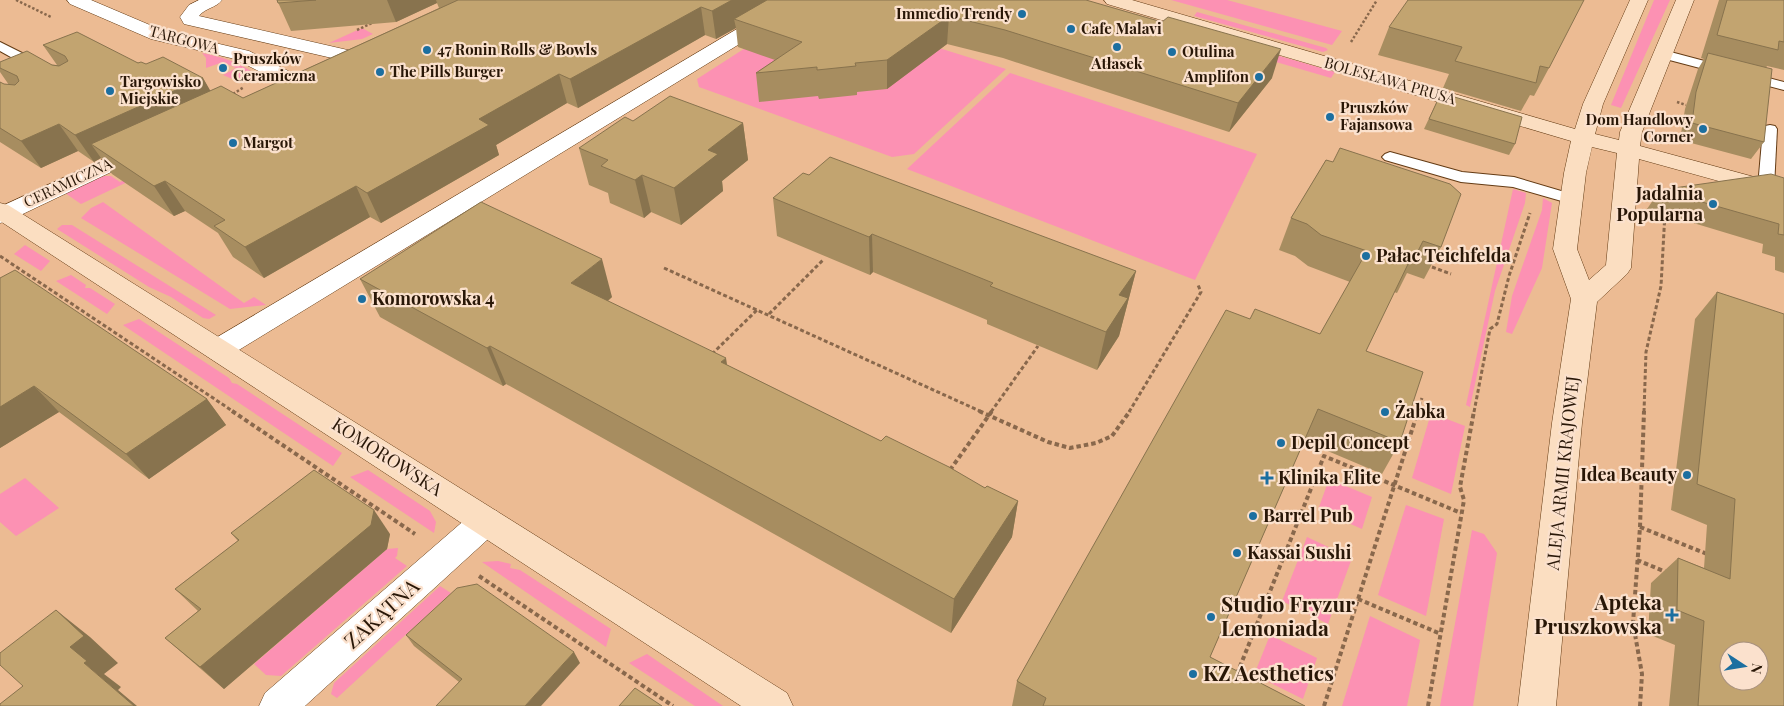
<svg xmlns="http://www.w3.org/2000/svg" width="1784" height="706" viewBox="0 0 1784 706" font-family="'Playfair Display',serif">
	<rect width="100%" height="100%" fill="#ecbb93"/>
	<!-- green -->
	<g fill="#fc91b3">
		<path d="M 1171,0 L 1227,0 L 1342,31 L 1332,45 Z"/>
		<path d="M 1654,0 L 1670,0 L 1621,108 L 1611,105 Z"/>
		<path d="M 1197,12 L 1326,48 L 1328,50 L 1323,52 L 1194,16 Z"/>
		<path d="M 795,16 L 904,37 L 1006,69 L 914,154 L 892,157 L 699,87 L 697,79 Z"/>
		<path d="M 1180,27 L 1335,72 L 1331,78 L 1174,32 Z"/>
		<path d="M 362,28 L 373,34 L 362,39 L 329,43 Z"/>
		<path d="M 202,53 C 222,57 239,62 255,74 L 237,81 L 223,75 L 236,68 L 223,62 L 206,68 L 206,58 Z"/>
		<path d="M 1010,73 L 1257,154 L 1195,280 L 907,169 Z"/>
		<path d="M 253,118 L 258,120 L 81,204 L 65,193 L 104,176 L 111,176 L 120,182 Z"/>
		<path d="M 1513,189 L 1526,193 L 1525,203 L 1495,291 L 1470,407 L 1466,405 Z"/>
		<path d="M 1543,198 L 1552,203 L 1542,268 L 1512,334 L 1506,332 L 1512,296 L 1542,210 Z"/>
		<path d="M 103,202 L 244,303 L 254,297 L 266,305 L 230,309 L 81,218 L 91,208 Z"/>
		<path d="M 62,225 L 72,225 L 216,315 L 209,319 L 203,318 L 171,297 L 149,287 L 57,229 Z"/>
		<path d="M 25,245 L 50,261 L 41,271 L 14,254 Z"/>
		<path d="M 71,275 L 86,285 L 85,288 L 90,288 L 115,304 L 107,314 L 56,281 Z"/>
		<path d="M 139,319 L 229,378 L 232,383 L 237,384 L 342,453 L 333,466 L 123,325 Z"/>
		<path d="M 1431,413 L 1465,426 L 1451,494 L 1412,478 Z"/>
		<path d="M 368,470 L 430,511 L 436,522 L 434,533 L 350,477 Z"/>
		<path d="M 25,478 L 59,508 L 16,536 L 0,522 L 0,494 Z"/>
		<path d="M 1329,479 L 1372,497 L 1362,529 L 1318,510 Z"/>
		<path d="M 1406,505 L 1444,519 L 1426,616 L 1378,595 Z"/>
		<path d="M 1472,530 L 1484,534 L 1497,553 L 1473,706 L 1440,706 Z"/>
		<path d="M 1307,537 L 1352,558 L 1328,624 L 1282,601 Z"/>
		<path d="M 398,548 L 397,556 L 395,558 L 407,566 L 281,676 L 266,675 L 254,664 L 387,549 Z"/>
		<path d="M 498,561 L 511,564 L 510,568 L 520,570 L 611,629 L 606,647 L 482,562 Z"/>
		<path d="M 440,586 L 451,593 L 337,698 L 331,694 L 334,683 Z"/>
		<path d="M 1370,616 L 1420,640 L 1407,706 L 1342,706 Z"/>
		<path d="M 1270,635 L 1317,658 L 1303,699 L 1254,675 Z"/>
		<path d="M 647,654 L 723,706 L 695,706 L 629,663 Z"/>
	</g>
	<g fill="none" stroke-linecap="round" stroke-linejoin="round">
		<defs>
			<g id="lane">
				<path d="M 0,42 L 44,64 L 46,67 L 39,71 L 34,70 L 0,51 Z"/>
				<path d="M 1663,50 L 1784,82 L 1784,90 L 1658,57 L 1656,54 L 1658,51 Z"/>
				<path d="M 1770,125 L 1775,126 L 1777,129 L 1774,187 L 1772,190 L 1760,190 L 1758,187 L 1763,129 L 1765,126 Z"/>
				<path d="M 1390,152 L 1462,172 L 1514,177 L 1578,196 L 1580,199 L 1578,202 L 1572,204 L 1513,187 L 1461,182 L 1385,160 L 1382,157 L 1385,154 Z"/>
			</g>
			<g id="street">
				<path d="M 67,0 L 91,0 L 164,31 L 249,51 L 298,76 L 301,80 L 298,84 L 291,86 L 284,84 L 235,59 L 151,39 L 70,4 Z"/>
				<path d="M 199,0 L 222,0 C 216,8 205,8 199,16 L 352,51 L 355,55 L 352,59 L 345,61 L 184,24 L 180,17 L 189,5 Z"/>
				<path d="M 786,0 L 808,0 L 805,4 L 229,356 L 219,359 L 209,356 L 205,349 L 209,342 Z"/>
				<path d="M 139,143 L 147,145 L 150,150 L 147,155 L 8,221 L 0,223 L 0,207 Z"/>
				<path d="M 486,508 L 497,511 L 502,521 L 497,531 L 305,706 L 259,706 L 265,693 L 475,511 Z"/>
			</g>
			<g id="secondary">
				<path d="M 1104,0 L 1132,0 L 1575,129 L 1583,104 L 1630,0 L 1648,0 L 1603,104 L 1595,134 L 1619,140 L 1620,132 L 1676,0 L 1694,0 L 1642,132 L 1640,146 L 1784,185 L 1784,199 L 1639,159 L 1631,268 L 1627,274 L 1597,302 L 1582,423 L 1556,706 L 1518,706 L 1552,423 L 1571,299 L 1553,249 L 1564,173 L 1571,141 L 1107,4 ZM 1592,147 L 1617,153 L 1606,265 L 1589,280 L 1577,249 L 1586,173 Z"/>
				<path d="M 0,203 L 8,205 L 787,693 L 793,706 L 741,706 L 0,221 Z"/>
			</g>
		</defs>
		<!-- lane casing -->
		<use href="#lane" stroke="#643b14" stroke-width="2"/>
		<!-- street casing -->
		<use href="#street" stroke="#643b14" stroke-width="1"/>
		<!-- secondary casing -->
		<use href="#secondary" stroke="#643b14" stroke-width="1"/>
		<!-- path-far2 -->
		<g stroke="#89684c" stroke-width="2.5" stroke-dasharray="2.5 2" stroke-linecap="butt">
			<path d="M 16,0 L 51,17"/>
			<path d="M 357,30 L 372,23"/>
			<path d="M 1351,42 L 1377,0"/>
			<path d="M 233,94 L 244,87"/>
			<path d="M 1677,102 L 1686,105"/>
		</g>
		<!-- path-far1 -->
		<g stroke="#89684c" stroke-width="3" stroke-dasharray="4 2.5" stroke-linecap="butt">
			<path d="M 0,256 L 234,412"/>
			<path d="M 1432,267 L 1451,274"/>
			<path d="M 664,268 L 982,412"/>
			<path d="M 769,314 L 823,260"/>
			<path d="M 712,354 L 758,309"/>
			<path d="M 991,412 L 1038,346"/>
			<path d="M 1129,412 L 1201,292 L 1198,285"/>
			<path d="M 1417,412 L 1422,398"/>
			<path d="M 1474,412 L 1490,329 L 1497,324 L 1509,276 L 1530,213"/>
			<path d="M 1644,412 L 1646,352 L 1661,286 L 1665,212"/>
		</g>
		<!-- path -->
		<g stroke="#89684c" stroke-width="4" stroke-dasharray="4.5 3" stroke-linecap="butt">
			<path d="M 232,411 L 415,534"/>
			<path d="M 979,411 L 1048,442 L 1070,448 L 1096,443 L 1112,436 L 1130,411"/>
			<path d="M 950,470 L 992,411"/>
			<path d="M 1640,527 L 1707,554"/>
			<path d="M 1637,560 L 1666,572"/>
			<path d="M 479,576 L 673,706"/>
			<path d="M 1358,599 L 1441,634"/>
			<path d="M 1237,674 L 1324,456 L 1461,513"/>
			<path d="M 1324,706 L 1418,411"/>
			<path d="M 1428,706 L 1464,500 L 1460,487 L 1474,411"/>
			<path d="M 1640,706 L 1642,674 L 1633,623 L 1640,527 L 1644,411"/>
		</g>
		<!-- lane -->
		<use href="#lane" fill="#fff" fill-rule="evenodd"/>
		<!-- street -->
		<use href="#street" fill="#fff" fill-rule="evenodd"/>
		<!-- secondary -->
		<use href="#secondary" fill="#fbdec1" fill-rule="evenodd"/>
	</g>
	<!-- wall -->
	<g fill="#a78d60">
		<path d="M 277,0 L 1086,0 L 1272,78 L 1229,132 L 1003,58 L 947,44 L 887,89 L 857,92 L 857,95 L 819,99 L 818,96 L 759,102 L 756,73 L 775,60 L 738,47 L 736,28 L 716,39 L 705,35 L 578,108 L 567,103 L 496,145 L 499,155 L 381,223 L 370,217 L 264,278 L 233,257 L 218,233 L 185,211 L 174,216 L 112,174 L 101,158 L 94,162 L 78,151 L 41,168 L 0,142 L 0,82 L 4,84 L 9,85 L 0,72 L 0,62 L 57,65 L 43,45 L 146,64 L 203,78 L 210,91 L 243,98 L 439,8 L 437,3 L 396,22 L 291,31 Z"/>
		<path d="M 1719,0 L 1784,0 L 1784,70 L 1767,66 L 1766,68 L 1764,142 L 1751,159 L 1680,140 L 1685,109 L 1698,69 L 1704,59 L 1701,58 Z"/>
		<path d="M 1389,27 L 1549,68 L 1534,96 L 1530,95 L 1521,111 L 1443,88 L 1449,74 L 1378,55 Z"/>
		<path d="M 1441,93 L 1515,144 L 1509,155 L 1424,129 Z"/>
		<path d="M 633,121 L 743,123 L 748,160 L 722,181 L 723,191 L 681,225 L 651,212 L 644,218 L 610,203 L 608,193 L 589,185 L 579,148 Z"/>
		<path d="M 1326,160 L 1441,247 L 1424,279 L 1407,273 L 1397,293 L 1394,292 L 1366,351 L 1400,442 L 1382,474 L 1304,441 L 1210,657 L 1305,706 L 1012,706 L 1017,681 L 1250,319 L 1320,334 L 1350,282 L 1308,266 L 1295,256 L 1279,250 L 1291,218 Z"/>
		<path d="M 809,175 L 1136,271 L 1119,336 L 1097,370 L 987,324 L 987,320 L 873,272 L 870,275 L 777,236 L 773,198 Z"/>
		<path d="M 1784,178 L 1784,273 L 1775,270 L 1775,257 L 1762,253 L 1763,244 L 1647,209 L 1660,190 Z"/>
		<path d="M 0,278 L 207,399 L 226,425 L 149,479 L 59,412 L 0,448 Z"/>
		<path d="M 360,279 L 612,297 L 608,301 L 727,365 L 881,441 L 985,488 L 1018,501 L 1012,537 L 951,633 L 506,384 L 503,386 L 380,317 Z"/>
		<path d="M 1717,292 L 1784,706 L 1669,706 L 1675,645 L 1648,634 L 1651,583 L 1678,558 L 1704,568 L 1707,525 L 1671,510 L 1695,319 Z"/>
		<path d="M 231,533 L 390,534 L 387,549 L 224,689 L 165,638 L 198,611 L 175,589 L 238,541 Z"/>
		<path d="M 406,635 L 580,663 L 459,682 L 414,646 Z"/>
	</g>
	<!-- shaded-wall -->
	<g fill="#88734e">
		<path d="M 387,0 L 436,0 L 437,3 L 396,22 Z"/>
		<path d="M 732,0 L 783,0 L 734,19 L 736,28 L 716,39 L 712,11 Z"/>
		<path d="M 701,7 L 705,35 L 578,108 L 570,79 Z"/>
		<path d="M 949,16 L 947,44 L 887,89 L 887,60 Z"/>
		<path d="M 1281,49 L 1272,78 L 1229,132 L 1238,103 Z"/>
		<path d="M 559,74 L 567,103 L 496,145 L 499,155 L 381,223 L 367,193 L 479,119 Z"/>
		<path d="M 203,78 L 218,104 L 91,144 L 101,158 L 94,162 L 75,135 Z"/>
		<path d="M 743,123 L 748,160 L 722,181 L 723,191 L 681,225 L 674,188 L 708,150 Z"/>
		<path d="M 59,124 L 78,151 L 41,168 L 21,141 Z"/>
		<path d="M 642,175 L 651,212 L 644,218 L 635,180 Z"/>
		<path d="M 165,181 L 185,211 L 174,216 L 154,186 Z"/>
		<path d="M 356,186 L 370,217 L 264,278 L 245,247 Z"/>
		<path d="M 872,234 L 873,272 L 870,275 L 869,237 Z"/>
		<path d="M 602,259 L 612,297 L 583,321 L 571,283 Z"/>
		<path d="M 1136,271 L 1119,336 L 1097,370 L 1106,332 L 1119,295 Z"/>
		<path d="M 490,346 L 506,384 L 503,386 L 487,348 Z"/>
		<path d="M 726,358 L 732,396 L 721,362 Z"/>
		<path d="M 34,386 L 59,412 L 0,448 L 0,407 Z"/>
		<path d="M 207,399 L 226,425 L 149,479 L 126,454 Z"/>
		<path d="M 1018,501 L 1012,537 L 951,633 L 954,599 Z"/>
		<path d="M 374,510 L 390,534 L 387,549 L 224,689 L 200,667 Z"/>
		<path d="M 56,610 L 90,637 L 118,663 L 104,674 L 121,687 L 118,690 L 137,706 L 134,706 L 84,663 L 70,647 Z"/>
		<path d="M 574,652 L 580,663 L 541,706 L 525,706 Z"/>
	</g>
	<!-- building -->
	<g fill="#c2a470" stroke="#88734e" fill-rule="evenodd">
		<path d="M 277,0 L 316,0 L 278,3 Z"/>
		<path d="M 458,0 L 732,0 L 712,11 L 701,7 L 570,79 L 559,74 L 479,119 L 489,125 L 367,193 L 356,186 L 245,247 L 214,226 L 225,220 L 165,181 L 154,186 L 91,144 L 221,86 L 243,98 Z"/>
		<path d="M 767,0 L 1086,0 L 1162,22 L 1168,17 L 1281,49 L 1238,103 L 1005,30 L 949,16 L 887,60 L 855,63 L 856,66 L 817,70 L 817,67 L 756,73 L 802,42 L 734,19 Z"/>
		<path d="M 1408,0 L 1584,0 L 1549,68 L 1540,66 L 1536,83 L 1455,61 L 1462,47 L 1389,27 Z"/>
		<path d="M 1727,0 L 1784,0 L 1784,42 L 1779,41 L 1778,50 L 1717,35 Z"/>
		<path d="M 77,32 L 138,63 L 141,62 L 146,64 L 163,57 L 203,78 L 75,135 L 59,124 L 21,141 L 0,128 L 0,82 L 4,84 L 15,85 L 19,81 L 17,76 L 0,68 L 0,62 L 27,51 L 52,65 L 59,66 L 68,61 L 65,56 L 43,45 Z"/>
		<path d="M 1708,53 L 1772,69 L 1764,142 L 1692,123 L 1696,92 Z"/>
		<path d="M 1441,93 L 1522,117 L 1515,144 L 1429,119 Z"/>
		<path d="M 670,96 L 743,123 L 708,150 L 718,154 L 674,188 L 642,175 L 635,180 L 601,166 L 608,160 L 579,148 L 625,117 L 633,121 Z"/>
		<path d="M 1340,148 L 1450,184 L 1461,194 L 1441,247 L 1423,241 L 1413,261 L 1410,260 L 1366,351 L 1423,372 L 1400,442 L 1318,409 L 1210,657 L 1305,706 L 1043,706 L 1046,698 L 1017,681 L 1226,310 L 1250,319 L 1255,309 L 1320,334 L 1367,251 L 1321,235 L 1307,224 L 1291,218 L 1326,160 L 1333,162 Z"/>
		<path d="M 830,157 L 1136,271 L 1119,295 L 1128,298 L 1106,332 L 990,286 L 993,283 L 872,234 L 869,237 L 773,198 L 803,173 L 809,175 Z"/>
		<path d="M 1771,174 L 1784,178 L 1784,235 L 1778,234 L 1779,224 L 1660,190 Z"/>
		<path d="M 481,202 L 602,259 L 571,283 L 726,358 L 721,362 L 881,441 L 886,436 L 949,467 L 985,488 L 987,486 L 1018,501 L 954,599 L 490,346 L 487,348 L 360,279 Z"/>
		<path d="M 15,270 L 207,399 L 126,454 L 34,386 L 0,407 L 0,278 Z"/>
		<path d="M 1717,292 L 1784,314 L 1784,706 L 1698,706 L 1704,621 L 1677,610 L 1678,558 L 1730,579 L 1735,499 L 1697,484 ZM 1729,651 L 1759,651 L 1759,681 L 1729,681 Z"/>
		<path d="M 314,470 L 374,510 L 371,525 L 200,667 L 165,638 L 201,609 L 175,589 L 239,540 L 231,533 Z"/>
		<path d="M 477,584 L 574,652 L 525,706 L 436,706 L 462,679 L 406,635 L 457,588 Z"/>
		<path d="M 56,610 L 84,636 L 70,647 L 87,661 L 84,663 L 134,706 L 0,706 L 0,704 L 23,686 L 0,665 L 0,653 Z"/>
		<path d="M 635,688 L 662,706 L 619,706 Z"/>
	</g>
	<!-- markers -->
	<g fill="#1c6fa0" stroke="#fbe1cd" stroke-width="2">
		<circle cx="1022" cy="14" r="5"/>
		<circle cx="1071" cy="29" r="5"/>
		<circle cx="1117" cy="47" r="5"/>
		<circle cx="427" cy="50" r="5"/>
		<circle cx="1172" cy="52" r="5"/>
		<circle cx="223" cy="68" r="5"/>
		<circle cx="380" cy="72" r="5"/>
		<circle cx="1259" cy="77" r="5"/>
		<circle cx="110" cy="91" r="5"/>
		<circle cx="1330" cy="117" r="5"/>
		<circle cx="1703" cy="129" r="5"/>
		<circle cx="233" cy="143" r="5"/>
		<circle cx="1713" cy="204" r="5"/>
		<circle cx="1366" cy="256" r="5"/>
		<circle cx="362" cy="299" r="5"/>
		<circle cx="1385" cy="412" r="5"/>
		<circle cx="1281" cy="443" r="5"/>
		<circle cx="1687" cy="475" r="5"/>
		<path d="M1264.5 470.5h5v5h5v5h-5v5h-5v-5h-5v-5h5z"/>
		<circle cx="1253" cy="516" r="5"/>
		<circle cx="1237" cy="553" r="5"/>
		<path d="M1669.5 607.5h5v5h5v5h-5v5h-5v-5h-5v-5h5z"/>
		<circle cx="1211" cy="617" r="5"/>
		<circle cx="1193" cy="674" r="5"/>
	</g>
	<g text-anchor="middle" stroke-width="4.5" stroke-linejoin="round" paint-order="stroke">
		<!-- far-poi labels -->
		<g font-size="15" font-weight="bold" fill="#291707" stroke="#fbe1cd" text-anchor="start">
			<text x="1012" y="19" text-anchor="end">Immedio Trendy</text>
			<text x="1081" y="34">Cafe Malavi</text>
			<text x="437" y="55">47 Ronin Rolls &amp; Bowls</text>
			<text x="1182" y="57">Otulina</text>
			<text x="233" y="64">Pruszków<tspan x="233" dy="17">Ceramiczna</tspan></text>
			<text x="1117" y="69" text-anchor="middle">Atłasek</text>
			<text x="390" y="77">The Pills Burger</text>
			<text x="1249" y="82" text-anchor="end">Amplifon</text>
			<text x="120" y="87">Targowisko<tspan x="120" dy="17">Miejskie</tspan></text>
			<text x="1340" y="113">Pruszków<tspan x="1340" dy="17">Fajansowa</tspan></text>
			<text x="1693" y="125" text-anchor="end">Dom Handlowy<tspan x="1693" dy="17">Corner</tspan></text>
			<text x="243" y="148">Margot</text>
		</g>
		<!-- far-street labels -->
		<g font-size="15" fill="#291707" stroke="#fbe1cd">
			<text transform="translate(184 40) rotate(15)" y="5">TARGOWA</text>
			<text transform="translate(1390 81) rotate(16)" y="5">BOLESŁAWA PRUSA</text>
			<text transform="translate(68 183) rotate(-25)" y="5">CERAMICZNA</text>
		</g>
		<!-- poi labels -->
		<g font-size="18" font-weight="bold" fill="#291707" stroke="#fbe1cd" text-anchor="start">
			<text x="1703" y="200" text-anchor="end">Jadalnia<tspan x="1703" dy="21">Popularna</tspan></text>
			<text x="1376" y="262">Pałac Teichfelda</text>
			<text x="372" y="305">Komorowska 4</text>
			<text x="1395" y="418">Żabka</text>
			<text x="1291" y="449">Depil Concept</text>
			<text x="1677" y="481" text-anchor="end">Idea Beauty</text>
			<text x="1278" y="484">Klinika Elite</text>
			<text x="1263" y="522">Barrel Pub</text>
			<text x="1247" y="559">Kassai Sushi</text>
		</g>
		<!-- street labels -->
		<g font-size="18" fill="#291707" stroke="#fbe1cd">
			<text transform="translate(387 457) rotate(33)" y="6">KOMOROWSKA</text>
			<text transform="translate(1563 473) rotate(-84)" y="6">ALEJA ARMII KRAJOWEJ</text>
		</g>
		<!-- near-poi labels -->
		<g font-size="21" font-weight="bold" fill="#291707" stroke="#fbe1cd" text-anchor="start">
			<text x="1662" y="610" text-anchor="end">Apteka<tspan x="1662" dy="24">Pruszkowska</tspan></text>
			<text x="1221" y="612">Studio Fryzur<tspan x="1221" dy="24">Lemoniada</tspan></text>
			<text x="1203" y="681">KZ Aesthetics</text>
		</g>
		<!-- near-street labels -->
		<g font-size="21" fill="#291707" stroke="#fbe1cd">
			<text transform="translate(382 614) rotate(-42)" y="7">ZAKĄTNA</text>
		</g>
	</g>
	<!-- north arrow -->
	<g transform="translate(1744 666) rotate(102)"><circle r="24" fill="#fbe1cd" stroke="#a7907e"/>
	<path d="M0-4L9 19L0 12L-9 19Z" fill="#1c6fa0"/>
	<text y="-8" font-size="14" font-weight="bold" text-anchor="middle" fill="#291707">N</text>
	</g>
</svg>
